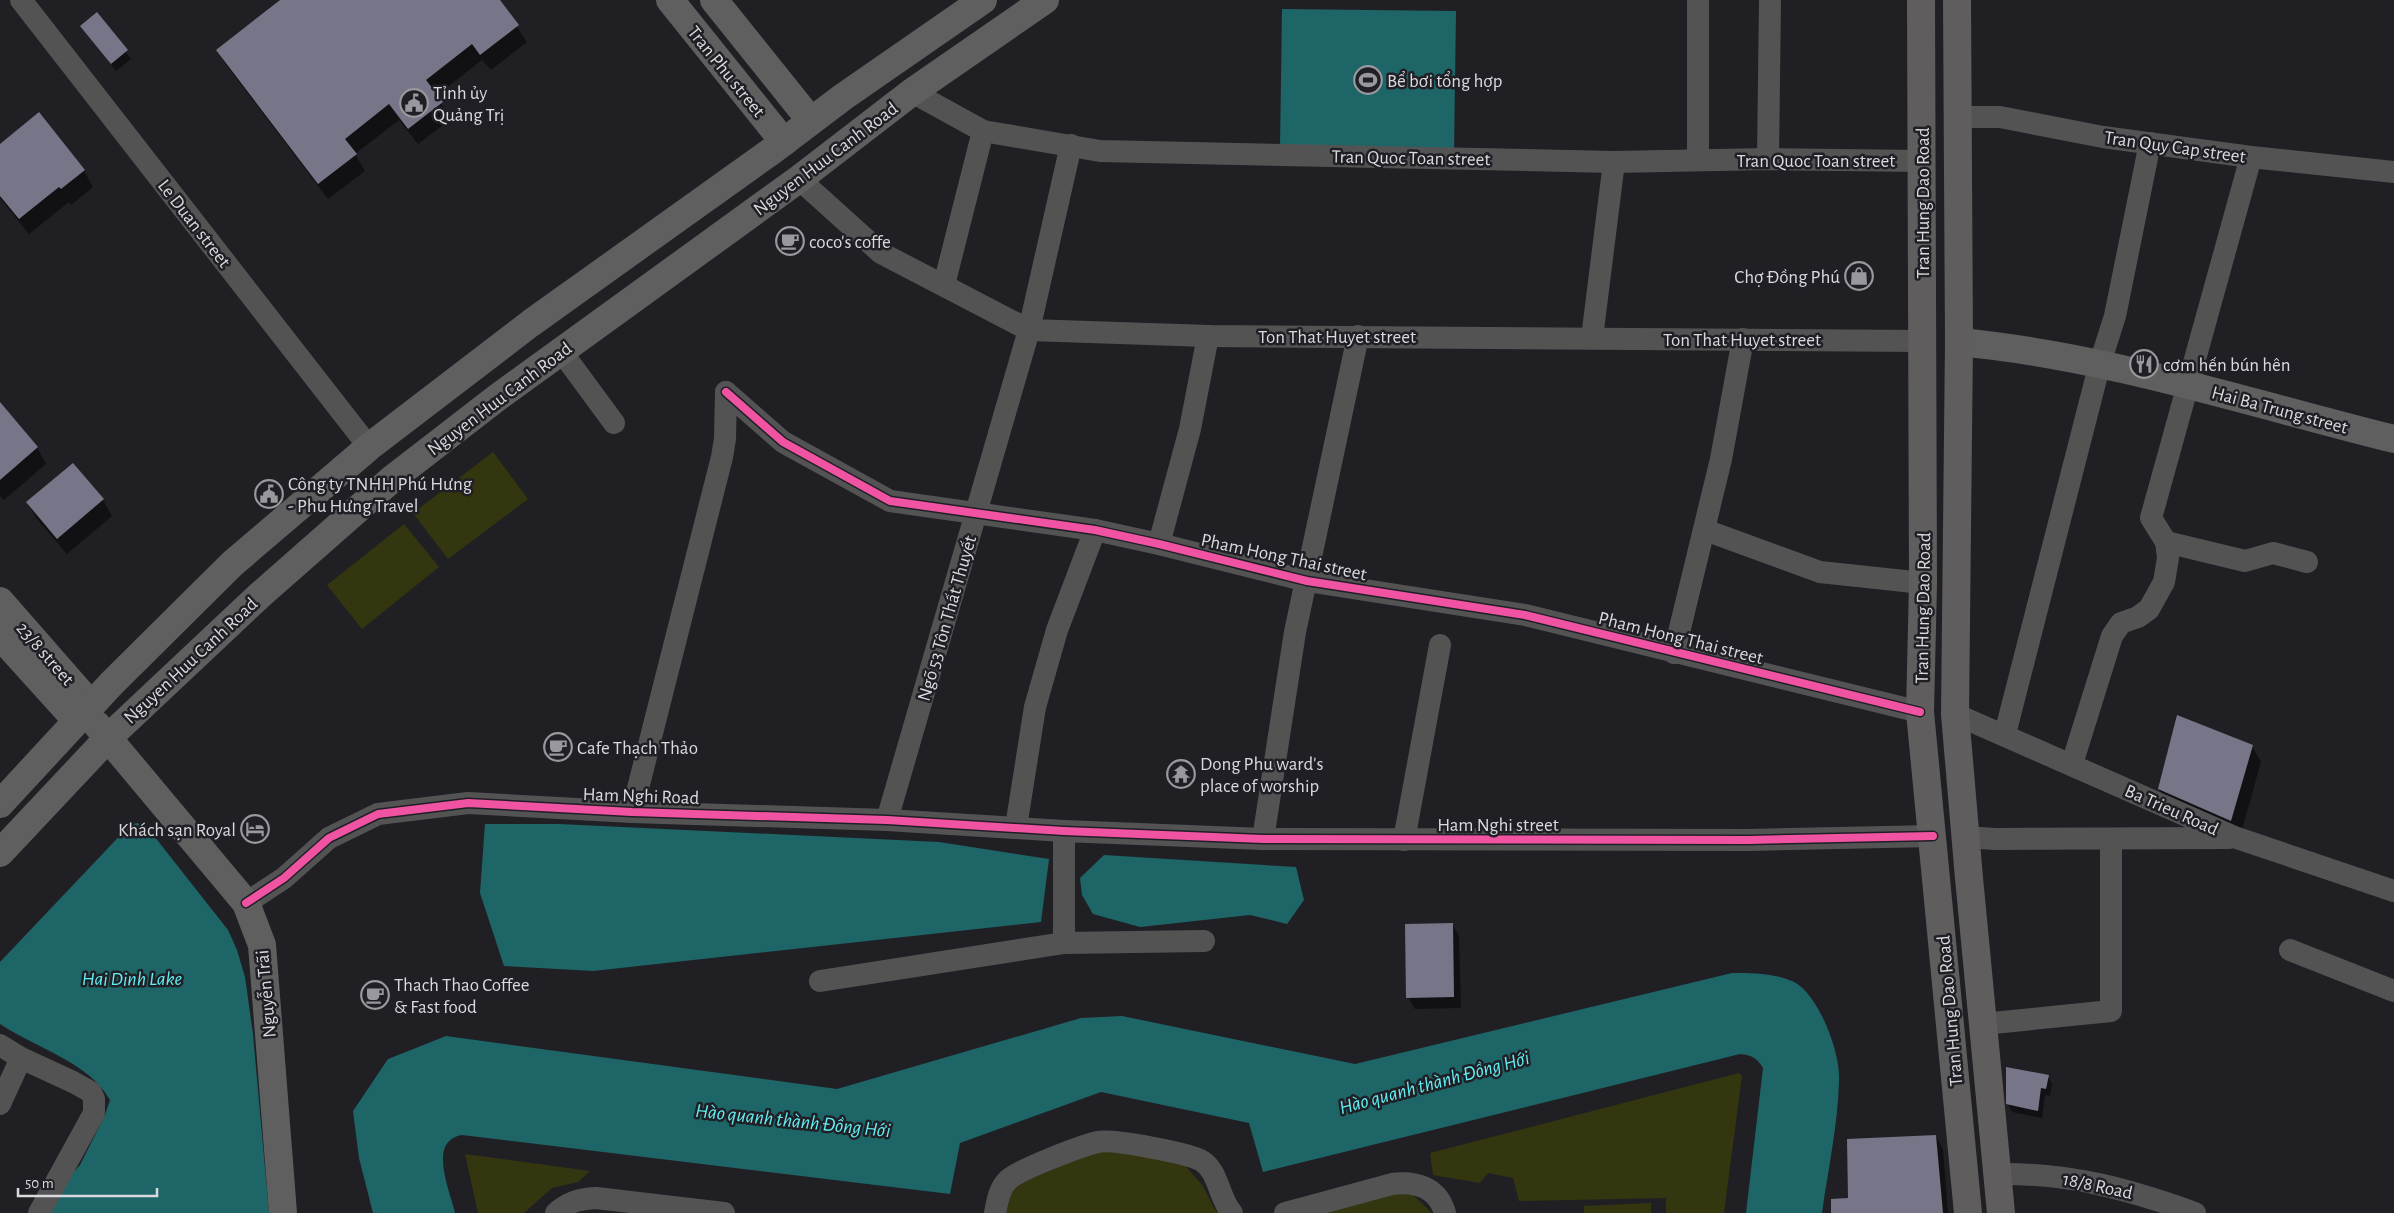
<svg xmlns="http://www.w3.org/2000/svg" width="2394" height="1213" viewBox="0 0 2394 1213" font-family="'Alegreya Sans',sans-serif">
	<rect width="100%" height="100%" fill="#202024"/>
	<!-- green -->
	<g fill="#33360e">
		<path d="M 493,452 L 528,499 L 448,559 L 413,513 Z"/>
		<path d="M 404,524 L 439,567 L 362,629 L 327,585 Z"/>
		<path d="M 1739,1073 L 1742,1076 L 1724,1213 L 1666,1213 L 1666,1198 L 1519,1201 L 1513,1178 L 1488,1173 L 1480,1183 L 1433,1175 L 1430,1153 Z"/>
		<path d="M 1100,1149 L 1182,1162 L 1203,1186 L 1214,1208 L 1219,1213 L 1003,1213 L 1013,1186 Z"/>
		<path d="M 465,1154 L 590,1171 L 578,1182 L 552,1188 L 524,1213 L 478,1213 Z"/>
		<path d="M 1395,1188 L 1412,1194 L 1432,1213 L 1312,1213 Z"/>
		<path d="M 1651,1203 L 1651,1213 L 1584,1213 L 1584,1206 Z"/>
	</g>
	<!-- water -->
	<g fill="#1e6568">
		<path d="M 1282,9 L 1456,11 L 1454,151 L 1280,149 Z"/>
		<path d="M 137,823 L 147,827 L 228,930 L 237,950 L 245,977 L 253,1034 L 269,1213 L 48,1213 L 60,1187 L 80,1165 L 105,1115 L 110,1100 C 89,1062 34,1047 0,1024 L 0,962 L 129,826 Z"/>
		<path d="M 485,824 L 559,824 L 939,842 L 1049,859 L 1041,922 L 593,971 L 504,966 L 480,893 Z"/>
		<path d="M 1104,855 L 1296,867 L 1304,900 L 1287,924 L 1250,915 L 1140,927 L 1093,914 L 1082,895 L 1080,878 Z"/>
		<path d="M 1732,973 C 1752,973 1772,973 1792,981 C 1818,992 1841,1053 1839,1081 C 1838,1124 1828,1170 1822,1213 L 1746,1213 L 1763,1068 C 1757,1058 1752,1055 1740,1054 L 1263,1172 L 1249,1123 L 1101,1092 L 960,1143 L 950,1194 L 462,1135 C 427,1141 450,1190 455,1213 L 373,1213 L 359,1158 L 353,1111 L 388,1059 L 446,1036 L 837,1089 L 1081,1018 L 1122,1016 L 1355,1064 Z"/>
	</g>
	<!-- shadow -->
	<g fill="#0007">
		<path d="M 278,0 L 499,0 L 527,42 L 491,70 L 482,60 L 436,96 L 451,119 L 418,144 L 399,120 L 355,154 L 365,171 L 328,199 L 227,66 L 217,50 L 279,2 Z"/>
		<path d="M 97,14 L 131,59 L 116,71 L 82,26 Z"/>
		<path d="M 0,146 L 84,171 L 93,187 L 71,205 L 69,202 L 29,234 L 0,198 Z"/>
		<path d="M 0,404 L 37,447 L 46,464 L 4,500 L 0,496 Z"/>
		<path d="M 73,464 L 103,500 L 112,516 L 67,554 L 37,519 L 28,503 Z"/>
		<path d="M 2252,746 L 2261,762 L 2240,837 L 2169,805 L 2159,789 Z"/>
		<path d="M 1452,924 L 1459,936 L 1461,1008 L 1415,1009 L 1408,997 Z"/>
		<path d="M 2048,1076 L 2052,1084 L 2050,1096 L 2045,1095 L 2042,1118 L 2012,1112 L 2008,1104 Z"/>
		<path d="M 1936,1136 L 1943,1149 L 1948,1213 L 1832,1213 Z"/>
	</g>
	<!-- building -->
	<g fill="#777688">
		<path d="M 280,0 L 500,0 L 519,25 L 480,55 L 472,44 L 426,80 L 443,102 L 408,129 L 389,104 L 345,139 L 357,154 L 318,184 L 216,50 Z"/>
		<path d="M 97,12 L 128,50 L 111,64 L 80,26 Z"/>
		<path d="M 39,112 L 85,170 L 61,189 L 59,187 L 19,219 L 0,196 L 0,144 Z"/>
		<path d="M 0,402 L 38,447 L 0,480 Z"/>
		<path d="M 73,463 L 104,499 L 57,539 L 26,502 Z"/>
		<path d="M 2177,715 L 2253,745 L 2231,821 L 2158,789 Z"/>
		<path d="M 1453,923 L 1454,997 L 1406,998 L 1405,924 Z"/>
		<path d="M 2006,1067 L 2049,1075 L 2046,1089 L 2041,1088 L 2038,1111 L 2006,1104 Z"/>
		<path d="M 1936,1135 L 1943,1213 L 1831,1213 L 1831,1199 L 1848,1198 L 1847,1139 Z"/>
	</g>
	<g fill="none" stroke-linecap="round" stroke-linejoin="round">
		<!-- street -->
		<g stroke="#545354" stroke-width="22">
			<path d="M 21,0 L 369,447"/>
			<path d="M 912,92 L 983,131 L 1100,151 L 1614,162 L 1768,159 L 1921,161"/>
			<path d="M 1958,117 L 2000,117 L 2103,137 L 2251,157 L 2394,172"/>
			<path d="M 1768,159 L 1770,0"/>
			<path d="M 1698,160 L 1698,0"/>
			<path d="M 799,179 L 881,253 L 1029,330 L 1208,336 L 1922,341"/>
			<path d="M 944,285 L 983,131"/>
			<path d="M 1592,338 L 1614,162"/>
			<path d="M 561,351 L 614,423"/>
			<path d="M 726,392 L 783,442 L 890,501 L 1095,530 L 1159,544 L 1307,581 L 1525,615 L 1920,712"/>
			<path d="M 1705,530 L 1820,572 L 1923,583"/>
			<path d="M 2166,542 L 2245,561 L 2273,553 L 2307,562"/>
			<path d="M 1159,544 L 1190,429 L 1208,336"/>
			<path d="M 1674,653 L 1721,459 L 1743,339"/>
			<path d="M 1955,714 L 2237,838 L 2394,891"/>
			<path d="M 2005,734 L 2100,363 L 2115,316 L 2150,143"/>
			<path d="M 2072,764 L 2112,636 L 2121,623 L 2138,617 L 2149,609 L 2164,582 L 2168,558 L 2166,542 L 2151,518 L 2251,157"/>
			<path d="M 632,812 L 722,457 L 725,439 L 726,392"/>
			<path d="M 887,820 L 1029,330 L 1071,145"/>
			<path d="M 1016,827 L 1035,707 L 1057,630 L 1095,530"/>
			<path d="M 1965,837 L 1995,839 L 2229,838"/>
			<path d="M 1263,839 L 1295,632 L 1358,336"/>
			<path d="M 1404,840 L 1440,645"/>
			<path d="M 246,903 L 284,878 L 329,838 L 378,814 L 468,803 L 632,812 L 887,820 L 1064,831 L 1263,839 L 1748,840 L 1933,836"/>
			<path d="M 1064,943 L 1204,941"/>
			<path d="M 2290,950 L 2394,991"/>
			<path d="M 820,981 L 1064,943 L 1064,831"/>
			<path d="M 1983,1024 L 2111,1011 L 2111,839"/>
			<path d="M 0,1045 L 21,1058 L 73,1082 L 91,1092 L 94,1099 L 94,1113 L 39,1213"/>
			<path d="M 0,1104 L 21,1058"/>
			<path d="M 1998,1174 C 2070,1173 2128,1189 2195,1213"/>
			<path d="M 556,1213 C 568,1202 579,1199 596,1198 L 724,1213"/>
			<path d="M 995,1213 C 997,1203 999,1189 1007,1181 C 1017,1170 1081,1146 1098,1142 C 1112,1139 1189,1153 1202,1161 C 1219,1172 1219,1199 1232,1213"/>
			<path d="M 1285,1213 L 1392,1184 C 1417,1181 1438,1188 1445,1213"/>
		</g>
		<!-- secondary -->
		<g stroke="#605f5f" stroke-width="28">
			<path d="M 670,0 L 784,142"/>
			<path d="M 714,0 L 811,121"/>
			<path d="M 1959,342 C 2108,356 2249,403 2394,439"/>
			<path d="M 0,601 L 91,705"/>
			<path d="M 0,636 L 77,721"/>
			<path d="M 97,725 L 246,903 L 262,945 L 283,1213"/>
			<path d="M 0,804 L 112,683 L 232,564 L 369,447 L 531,323 L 773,150 L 843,97 L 983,0"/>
			<path d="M 0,853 L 109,737 L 260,595 L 392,479 L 498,397 L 799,179 L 912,92 L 1045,0"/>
		</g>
		<!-- primary -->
		<g stroke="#5f5d5e" stroke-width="28">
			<path d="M 1921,0 L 1923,583 L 1920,712 L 1968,1213"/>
			<path d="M 1957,0 L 1959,342 L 1955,714 L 1969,878 L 2001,1213"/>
		</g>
		<defs>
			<g id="cycleway">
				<path d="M 726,392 L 783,442 L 890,501 L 1095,530 L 1159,544 L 1307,581 L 1525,615 L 1920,712"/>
				<path d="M 246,903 L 284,878 L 329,838 L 378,814 L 468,803 L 632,812 L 887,820 L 1064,831 L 1263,839 L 1748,840 L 1933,836"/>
			</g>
		</defs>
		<!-- cycleway casing -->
		<use href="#cycleway" stroke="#1f1f25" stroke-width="11"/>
		<!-- cycleway -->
		<use href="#cycleway" stroke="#f153a3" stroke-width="8"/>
	</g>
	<!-- icons -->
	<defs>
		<symbol id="stadium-ring" viewBox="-11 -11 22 22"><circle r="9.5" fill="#1f1f25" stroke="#99999d" stroke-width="1.5"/><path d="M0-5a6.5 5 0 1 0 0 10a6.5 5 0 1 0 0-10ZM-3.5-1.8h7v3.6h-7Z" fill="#99999d"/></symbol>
		<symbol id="civic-ring" viewBox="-11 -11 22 22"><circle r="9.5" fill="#1f1f25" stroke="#99999d" stroke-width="1.5"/><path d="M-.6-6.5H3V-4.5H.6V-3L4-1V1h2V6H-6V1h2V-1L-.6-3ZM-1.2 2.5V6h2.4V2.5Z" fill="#99999d"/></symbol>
		<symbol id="cafe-ring" viewBox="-11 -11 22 22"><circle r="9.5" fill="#1f1f25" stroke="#99999d" stroke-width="1.5"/><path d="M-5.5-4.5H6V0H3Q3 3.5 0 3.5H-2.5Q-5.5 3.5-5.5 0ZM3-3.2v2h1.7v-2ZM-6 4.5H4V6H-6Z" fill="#99999d"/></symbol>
		<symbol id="shop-ring" viewBox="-11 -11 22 22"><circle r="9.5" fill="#1f1f25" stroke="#99999d" stroke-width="1.5"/><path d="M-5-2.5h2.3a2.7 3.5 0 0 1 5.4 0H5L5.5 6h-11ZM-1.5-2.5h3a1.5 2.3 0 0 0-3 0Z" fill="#99999d"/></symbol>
		<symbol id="restaurant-ring" viewBox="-11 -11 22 22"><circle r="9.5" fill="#1f1f25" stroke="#99999d" stroke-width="1.5"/><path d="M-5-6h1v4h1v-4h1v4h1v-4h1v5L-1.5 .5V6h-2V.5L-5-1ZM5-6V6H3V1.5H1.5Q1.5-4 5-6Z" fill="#99999d"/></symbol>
		<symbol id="temple-ring" viewBox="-11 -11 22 22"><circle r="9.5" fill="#1f1f25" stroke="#99999d" stroke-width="1.5"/><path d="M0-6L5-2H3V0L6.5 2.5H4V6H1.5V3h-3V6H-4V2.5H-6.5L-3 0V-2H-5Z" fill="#99999d"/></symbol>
		<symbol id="hotel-ring" viewBox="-11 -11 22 22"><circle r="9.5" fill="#1f1f25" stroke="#99999d" stroke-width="1.5"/><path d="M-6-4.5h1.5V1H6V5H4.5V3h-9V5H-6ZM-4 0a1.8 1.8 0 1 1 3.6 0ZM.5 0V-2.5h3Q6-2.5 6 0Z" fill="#99999d"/></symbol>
	</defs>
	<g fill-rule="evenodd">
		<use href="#stadium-ring" x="1352" y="64" width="32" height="32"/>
		<use href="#civic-ring" x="398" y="87" width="32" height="32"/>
		<use href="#cafe-ring" x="774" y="225" width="32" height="32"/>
		<use href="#shop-ring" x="1843" y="260" width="32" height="32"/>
		<use href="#restaurant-ring" x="2128" y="348" width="32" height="32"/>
		<use href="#civic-ring" x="253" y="478" width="32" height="32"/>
		<use href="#cafe-ring" x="542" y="731" width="32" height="32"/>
		<use href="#temple-ring" x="1165" y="758" width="32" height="32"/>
		<use href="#hotel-ring" x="239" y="813" width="32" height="32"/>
		<use href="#cafe-ring" x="359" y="979" width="32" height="32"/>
	</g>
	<g text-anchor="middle" stroke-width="5" stroke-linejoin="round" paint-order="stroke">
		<!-- street labels -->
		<g font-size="19" fill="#dadade" stroke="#1f1f25">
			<text transform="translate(727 71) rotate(51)" y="7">Tran Phu street</text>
			<text transform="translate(2175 146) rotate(8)" y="7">Tran Quy Cap street</text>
			<text transform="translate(1411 157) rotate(1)" y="7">Tran Quoc Toan street</text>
			<text transform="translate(825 158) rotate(-37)" y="7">Nguyen Huu Canh Road</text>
			<text x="1816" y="167">Tran Quoc Toan street</text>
			<text transform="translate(1922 203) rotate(-90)" y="7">Tran Hung Dao Road</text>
			<text transform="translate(195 223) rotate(52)" y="7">Le Duan street</text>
			<text x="1337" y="343">Ton That Huyet street</text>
			<text x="1742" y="346">Ton That Huyet street</text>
			<text transform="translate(499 398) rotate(-37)" y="7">Nguyen Huu Canh Road</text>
			<text transform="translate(2280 409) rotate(15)" y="7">Hai Ba Trung street</text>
			<text transform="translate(1284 556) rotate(12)" y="7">Pham Hong Thai street</text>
			<text transform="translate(1922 608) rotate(-89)" y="7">Tran Hung Dao Road</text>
			<text transform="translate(946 618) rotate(-74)" y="7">Ngõ 53 Tôn Thất Thuyết</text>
			<text transform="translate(1681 637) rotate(14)" y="7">Pham Hong Thai street</text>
			<text transform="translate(46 653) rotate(49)" y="7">23/8 street</text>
			<text transform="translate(190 660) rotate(-43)" y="7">Nguyen Huu Canh Road</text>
			<text transform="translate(641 795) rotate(2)" y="7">Ham Nghi Road</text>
			<text transform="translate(2172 809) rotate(24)" y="7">Ba Trieu Road</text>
			<text x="1498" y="831">Ham Nghi street</text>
			<text transform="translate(265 994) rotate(-95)" y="7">Nguyễn Trãi</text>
			<text transform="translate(1949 1011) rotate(-95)" y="7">Tran Hung Dao Road</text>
			<text transform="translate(2098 1185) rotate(12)" y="7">18/8 Road</text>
		</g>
		<!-- poi labels -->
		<g font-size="19" fill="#dadade" stroke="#1f1f25" text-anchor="start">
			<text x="1387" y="87">Bể bơi tổng hợp</text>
			<text x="433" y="99">Tỉnh ủy<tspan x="433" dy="22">Quảng Trị</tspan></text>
			<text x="809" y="248">coco's coffe</text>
			<text x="1840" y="283" text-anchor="end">Chợ Đồng Phú</text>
			<text x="2163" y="371">cơm hến bún hên</text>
			<text x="288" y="490">Công ty TNHH Phú Hưng<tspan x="288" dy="22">- Phu Hưng Travel</tspan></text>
			<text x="577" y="754">Cafe Thạch Thảo</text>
			<text x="1200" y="770">Dong Phu ward's<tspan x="1200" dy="22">place of worship</tspan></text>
			<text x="236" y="836" text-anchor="end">Khách sạn Royal</text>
			<text x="394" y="991">Thach Thao Coffee<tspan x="394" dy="22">&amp; Fast food</tspan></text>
		</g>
		<!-- water labels -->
		<g font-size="20" font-style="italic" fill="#61f0f4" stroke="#1f1f25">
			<text x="132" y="985">Hai Dinh Lake</text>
			<text transform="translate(1434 1082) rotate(-15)" y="7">Hào quanh thành Đồng Hới</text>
			<text transform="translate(793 1120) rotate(6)" y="7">Hào quanh thành Đồng Hới</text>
		</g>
	</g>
	<!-- scale -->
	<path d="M18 1188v8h139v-8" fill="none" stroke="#dadade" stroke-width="2.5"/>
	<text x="25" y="1188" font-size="15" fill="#dadade" stroke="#1f1f25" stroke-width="4" paint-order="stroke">50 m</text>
</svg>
